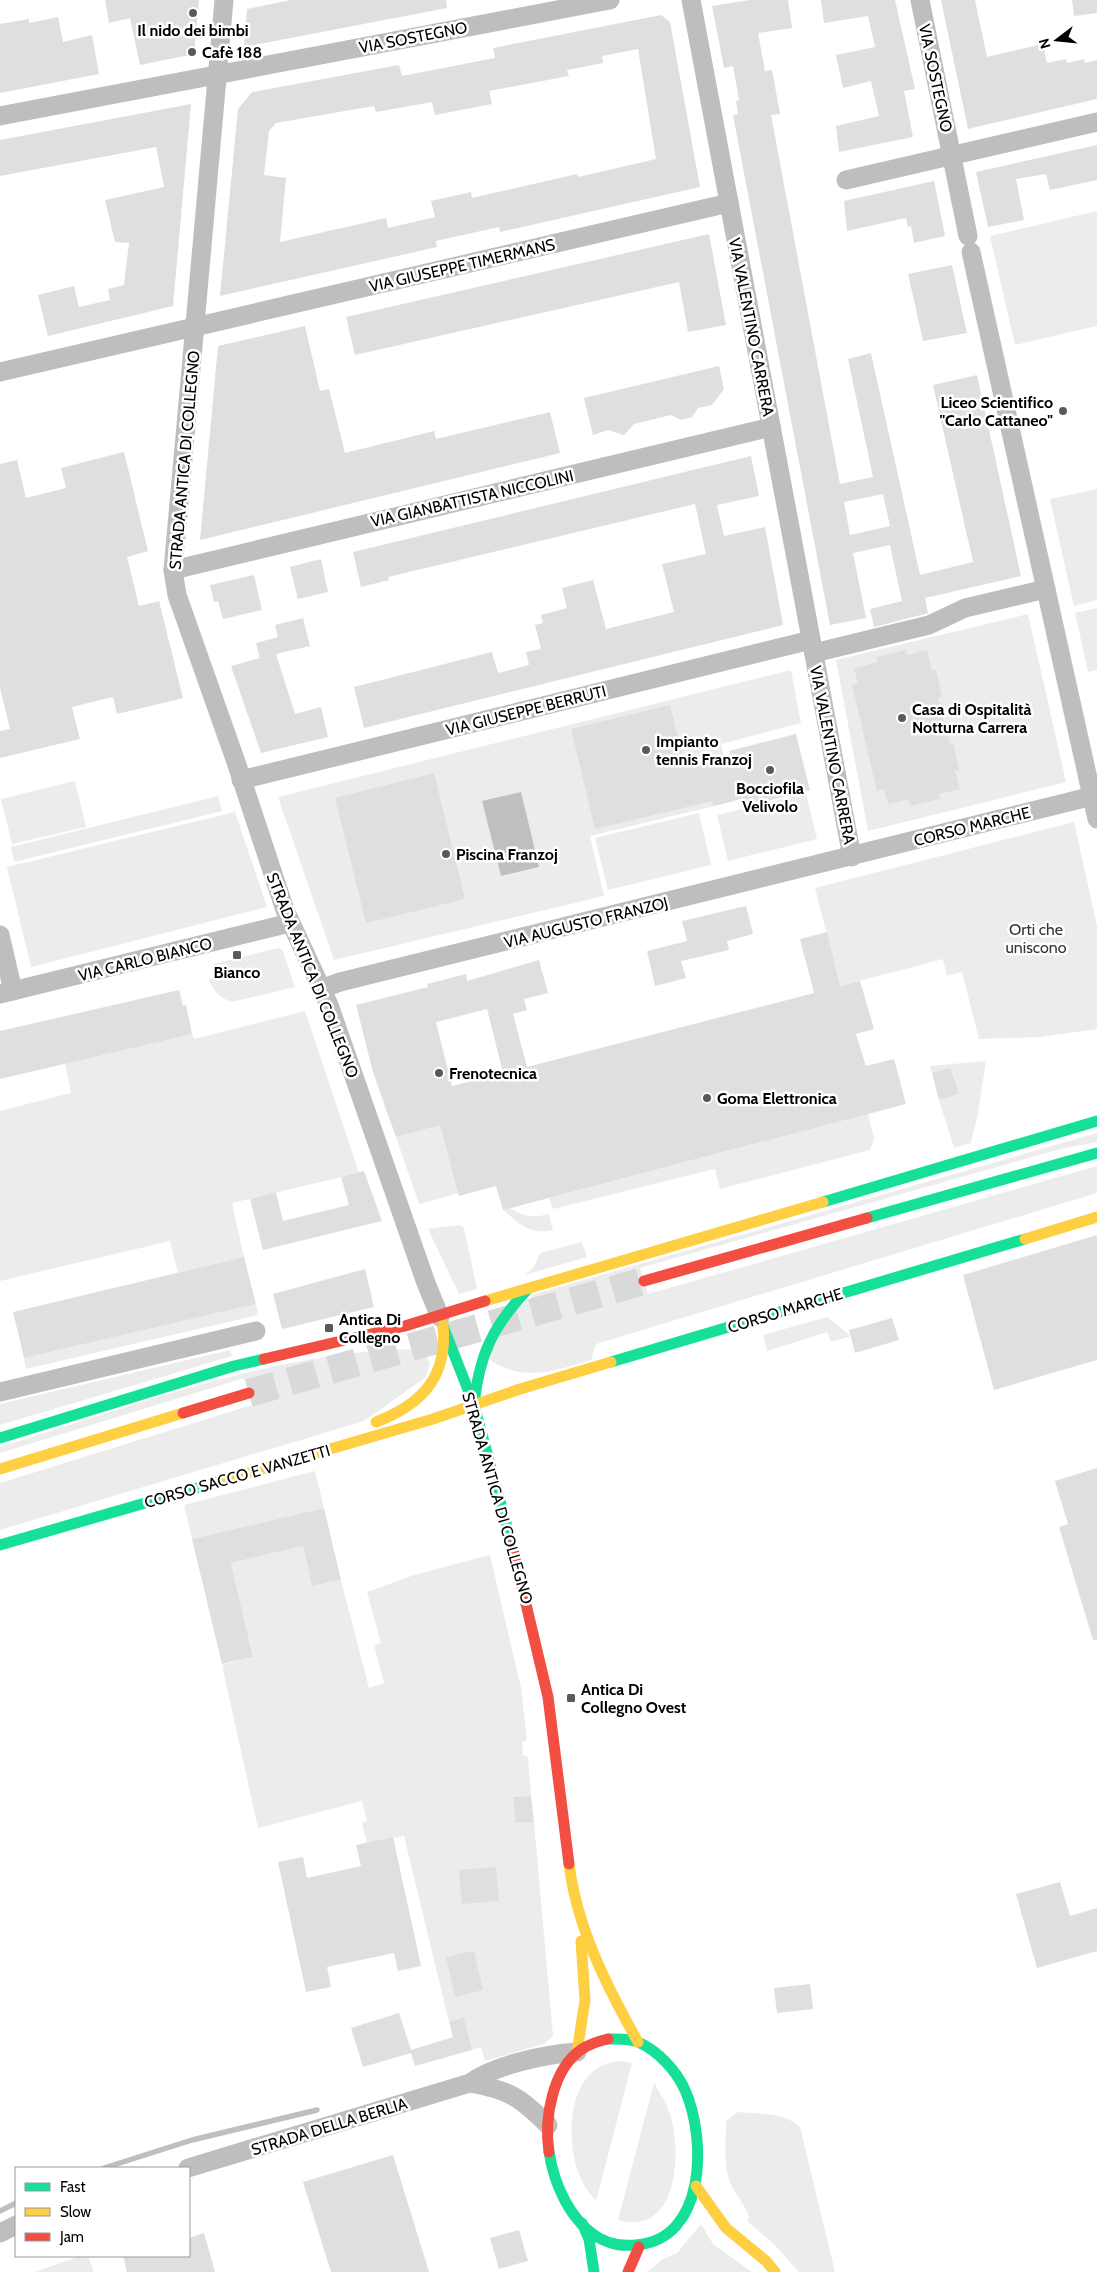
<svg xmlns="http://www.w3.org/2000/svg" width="1097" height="2272" viewBox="0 0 1097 2272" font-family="Cabin,sans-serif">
	<rect width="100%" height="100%" fill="#fff"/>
	<!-- green -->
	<g fill="#ececec">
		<path d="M 1097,211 L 1097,326 L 1015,345 L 990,236 Z"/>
		<path d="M 1097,489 L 1097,600 L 1074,606 L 1050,499 Z"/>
		<path d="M 1097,608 L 1097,670 L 1088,672 L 1075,613 Z"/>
		<path d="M 1028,614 L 1066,782 L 868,831 L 836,660 Z"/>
		<path d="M 791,670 L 801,723 L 721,744 L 735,801 L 590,836 L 604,896 L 334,960 L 278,797 Z"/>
		<path d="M 75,781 L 86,827 L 12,844 L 1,799 Z"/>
		<path d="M 806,793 L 817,839 L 728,861 L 717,815 Z"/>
		<path d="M 218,796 L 222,811 L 14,862 L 11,847 Z"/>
		<path d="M 235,812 L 267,907 L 31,967 L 7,867 Z"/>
		<path d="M 699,813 L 711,865 L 608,890 L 595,838 Z"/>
		<path d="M 1074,822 L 1097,926 L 1097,1029 L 1040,1037 L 979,1039 L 962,972 L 947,976 L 943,959 L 840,986 L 815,888 Z"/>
		<path d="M 279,948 L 283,951 L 295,987 L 232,1002 C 220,998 214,992 209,980 L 217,977 L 213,964 Z"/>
		<path d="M 305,1011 L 359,1173 L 232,1203 L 244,1257 L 178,1273 L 170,1241 L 0,1281 L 0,1111 L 71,1093 L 65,1064 L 70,1062 L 192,1034 L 194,1039 Z"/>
		<path d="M 986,1061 L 978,1113 L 971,1143 L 954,1148 L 939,1100 L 958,1094 L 952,1069 L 932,1073 L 930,1066 Z"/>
		<path d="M 431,1092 L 459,1193 L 419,1204 L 396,1137 L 414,1132 L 408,1111 L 388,1116 L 384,1104 Z"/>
		<path d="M 868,1114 L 874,1139 L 870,1150 L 720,1189 L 715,1169 L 553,1209 L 549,1198 Z"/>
		<path d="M 1097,1133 L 1097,1142 L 1060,1149 L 640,1268 L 648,1294 L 1097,1166 L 1097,1193 L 596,1344 L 591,1360 C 555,1371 525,1382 491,1361 L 488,1354 C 498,1328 513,1311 535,1294 Z"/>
		<path d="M 510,1208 C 525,1217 532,1218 549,1214 L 553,1230 C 532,1236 519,1224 503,1210 Z"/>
		<path d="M 459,1225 L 464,1228 L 477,1289 L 459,1294 L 428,1229 Z"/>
		<path d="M 582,1242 L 587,1257 L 525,1275 L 534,1267 L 540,1253 Z"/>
		<path d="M 256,1304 L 258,1315 L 26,1369 L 24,1358 Z"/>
		<path d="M 827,1317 L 851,1336 L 831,1342 L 827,1332 L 767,1351 L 763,1335 Z"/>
		<path d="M 414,1349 L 427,1357 L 430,1364 L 425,1378 L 364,1421 L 0,1530 L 0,1483 L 252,1405 L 244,1378 L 0,1453 L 0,1447 C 135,1406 272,1352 414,1349 Z"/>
		<path d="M 230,1350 L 232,1356 L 0,1425 L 0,1404 Z"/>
		<path d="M 315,1471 L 324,1508 L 192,1539 L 184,1505 Z"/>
		<path d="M 303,1546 L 312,1586 L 341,1580 L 369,1688 L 384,1683 L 374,1645 L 381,1643 L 367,1592 L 414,1575 L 490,1555 L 521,1688 L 527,1740 L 522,1742 L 523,1755 L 528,1757 L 531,1796 L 513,1798 L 515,1823 L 534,1822 L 553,2036 L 544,2044 L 485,2061 L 481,2047 L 472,2050 L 464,2018 L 449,2022 L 404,1836 L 367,1843 L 362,1823 L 367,1821 L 362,1801 L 258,1828 L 222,1665 L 253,1657 L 231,1563 Z"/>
		<path d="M 620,2061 L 632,2063 L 596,2201 C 588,2192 582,2183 578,2171 C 565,2133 569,2064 620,2061 Z"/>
		<path d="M 654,2083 C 661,2095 669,2107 672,2121 C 681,2159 676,2236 618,2220 Z"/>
		<path d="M 738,2112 C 758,2114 785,2112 800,2127 L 835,2272 L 799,2272 L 774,2244 L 747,2221 L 749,2217 C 746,2204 734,2195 730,2182 C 723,2163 726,2141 726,2121 Z"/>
		<path d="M 701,2224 L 713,2244 L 752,2272 L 648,2272 L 661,2260 L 677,2253 Z"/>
		<path d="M 80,2256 L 88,2256 L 94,2272 L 35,2272 Z"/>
	</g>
	<!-- water -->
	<path fill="#bfbfbf" d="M 521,792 L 539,867 L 501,876 L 482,801 Z"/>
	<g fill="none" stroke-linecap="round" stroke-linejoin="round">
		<!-- stream -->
		<g stroke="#bfbfbf" stroke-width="5.5">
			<path d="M 104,2168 L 192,2140 L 317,2110"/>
			<path d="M 0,2211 L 16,2203"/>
		</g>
	</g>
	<!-- building -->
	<g fill="#dfdfdf" fill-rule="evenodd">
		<path d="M 105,0 L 199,0 L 194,54 L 140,65 L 130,18 L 109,23 Z"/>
		<path d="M 291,0 L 446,0 L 447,8 L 244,47 L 247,9 Z"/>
		<path d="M 750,0 L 788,0 L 792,28 L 758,33 L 765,71 L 772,70 L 780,114 L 771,115 L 840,484 L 873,477 L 848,359 L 871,353 L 920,575 L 973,562 L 933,385 L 977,375 L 1021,576 L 925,598 L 928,613 L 925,614 L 874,627 L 870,609 L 902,601 L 890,545 L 853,553 L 866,618 L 830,625 L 733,115 L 738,114 L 736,101 L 739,100 L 733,66 L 724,68 L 712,6 ZM 883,494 L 890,526 L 850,535 L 844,502 Z"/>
		<path d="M 821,0 L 895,0 L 915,89 L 904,91 L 913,137 L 839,152 L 836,126 L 879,116 L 871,81 L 843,88 L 836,55 L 875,47 L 868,16 L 824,23 Z"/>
		<path d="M 941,0 L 975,0 L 987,57 L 1043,44 L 1047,63 L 1066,59 L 1067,63 L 1084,59 L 1085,63 L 1097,60 L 1097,99 L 968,129 Z"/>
		<path d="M 1072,0 L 1097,0 L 1097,13 L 1074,16 Z"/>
		<path d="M 661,15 L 670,22 L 700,187 L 500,232 L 499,227 L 436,241 L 437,247 L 220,296 L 238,109 L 252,92 L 399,65 L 402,76 L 495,58 L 493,48 ZM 638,49 L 656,159 L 578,177 L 577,174 L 472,198 L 471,192 L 431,201 L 435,217 L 388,228 L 386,218 L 280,242 L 286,178 L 264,175 L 269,131 L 276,123 L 374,106 L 376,112 L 432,102 L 435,115 L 492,104 L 489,91 L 569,76 L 567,70 L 603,63 L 602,56 Z"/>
		<path d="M 58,17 L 63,42 L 92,35 L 99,74 L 0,93 L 0,24 L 29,19 L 29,23 Z"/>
		<path d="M 191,104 L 173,306 L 48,336 L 38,295 L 74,286 L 79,307 L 110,300 L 108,289 L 124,285 L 129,243 L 115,242 L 105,200 L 164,187 L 156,147 L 0,176 L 0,140 Z"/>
		<path d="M 1097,145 L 1097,180 L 1050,190 L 1046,174 L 1016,179 L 1024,220 L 988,227 L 976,172 Z"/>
		<path d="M 934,181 L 945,236 L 914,243 L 911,226 L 908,227 L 906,218 L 847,231 L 844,201 Z"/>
		<path d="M 709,234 L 726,325 L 688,332 L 679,282 L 355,355 L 346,317 Z"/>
		<path d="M 952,265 L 967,333 L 923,341 L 908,274 Z"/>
		<path d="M 305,326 L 320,391 L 329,389 L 345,453 L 434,431 L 436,439 L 550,412 L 560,453 L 200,540 L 218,346 Z"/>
		<path d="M 719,366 L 724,389 L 712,405 L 698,408 L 692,417 L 681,420 L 671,415 L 634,424 L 624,435 L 608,430 L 593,435 L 584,398 Z"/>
		<path d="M 124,452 L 148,551 L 127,557 L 139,606 L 159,601 L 183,698 L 117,714 L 113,697 L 72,707 L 80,739 L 0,758 L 0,731 L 10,729 L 0,688 L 0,464 L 17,460 L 26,498 L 66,488 L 61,468 Z"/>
		<path d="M 751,456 L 759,496 L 717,505 L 724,536 L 765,527 L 783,625 L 364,728 L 354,687 L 492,652 L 498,673 L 529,665 L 526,652 L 541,649 L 535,625 L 543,623 L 541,615 L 567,608 L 562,588 L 593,580 L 606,629 L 674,612 L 662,564 L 706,554 L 695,504 L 388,577 L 389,580 L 361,587 L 353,552 Z"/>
		<path d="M 321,559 L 328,592 L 298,599 L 290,567 Z"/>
		<path d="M 254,575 L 262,610 L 223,619 L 218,601 L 214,602 L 210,585 Z"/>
		<path d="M 303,618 L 310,646 L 276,654 L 295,714 L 321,707 L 328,737 L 261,753 L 231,666 L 260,658 L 256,643 L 278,637 L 275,625 Z"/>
		<path d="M 906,650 L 907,655 L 927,650 L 932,671 L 936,670 L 942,697 L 938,698 L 950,744 L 953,743 L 959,770 L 955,771 L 960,789 L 939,794 L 940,799 L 910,806 L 909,799 L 888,804 L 884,789 L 877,791 L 852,685 L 858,684 L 854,668 L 878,662 L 877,657 Z"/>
		<path d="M 670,705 L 685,765 L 730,755 L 729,751 L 796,734 L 810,790 L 743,807 L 741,799 L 713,806 L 712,801 L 595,829 L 571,729 Z"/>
		<path d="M 434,773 L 465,899 L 366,923 L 335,798 Z"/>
		<path d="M 746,906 L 753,934 L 727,941 L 729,950 L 681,961 L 686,978 L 655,986 L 647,951 L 687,941 L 682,921 Z"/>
		<path d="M 827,932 L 840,986 L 860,981 L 874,1029 L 856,1034 L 866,1066 L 894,1059 L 906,1104 L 503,1210 L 496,1186 L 459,1196 L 440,1125 L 396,1137 L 373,1072 L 356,1005 L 428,987 L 427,984 L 466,974 L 467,981 L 539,960 L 548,993 L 524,999 L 527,1010 L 513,1014 L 527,1067 L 814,993 L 800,939 ZM 487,1009 L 503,1073 L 452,1086 L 436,1022 Z"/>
		<path d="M 179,990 L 183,1006 L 186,1005 L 192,1034 L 0,1079 L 0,1031 Z"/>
		<path d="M 951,1068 L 959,1094 L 939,1100 L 932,1073 Z"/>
		<path d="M 364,1171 L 382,1221 L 263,1250 L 250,1199 L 276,1192 L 283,1221 L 349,1205 L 341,1177 Z"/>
		<path d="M 1097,1235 L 1097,1360 L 994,1390 L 963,1275 Z"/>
		<path d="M 244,1257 L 256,1304 L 24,1358 L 13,1312 Z"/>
		<path d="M 365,1269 L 374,1307 L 282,1329 L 273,1294 Z"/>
		<path d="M 892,1318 L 899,1340 L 855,1353 L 849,1330 Z"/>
		<path d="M 1097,1468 L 1097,1640 L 1093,1640 L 1059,1527 L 1068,1524 L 1055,1481 Z"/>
		<path d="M 324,1508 L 341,1580 L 312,1586 L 303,1546 L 231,1563 L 253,1657 L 222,1664 L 192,1539 Z"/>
		<path d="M 531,1796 L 534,1822 L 515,1823 L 513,1797 Z"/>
		<path d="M 393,1837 L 421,1966 L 398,1971 L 394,1953 L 327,1967 L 331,1987 L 306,1992 L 278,1862 L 303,1857 L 307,1878 L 361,1866 L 356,1845 Z"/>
		<path d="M 496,1867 L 499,1901 L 462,1904 L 459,1870 Z"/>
		<path d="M 1060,1882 L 1070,1916 L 1097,1908 L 1097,1951 L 1037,1968 L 1016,1894 Z"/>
		<path d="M 474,1951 L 483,1990 L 455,1997 L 446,1957 Z"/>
		<path d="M 810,1984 L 813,2009 L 777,2013 L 774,1988 Z"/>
		<path d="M 399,2013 L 411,2050 L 453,2037 L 449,2022 L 464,2017 L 472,2050 L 415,2066 L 411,2053 L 363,2067 L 351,2028 Z"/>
		<path d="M 393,2155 L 429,2272 L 331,2272 L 303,2182 Z"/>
		<path d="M 519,2230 L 528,2261 L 499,2269 L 490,2238 Z"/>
		<path d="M 204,2233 L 215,2272 L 127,2272 L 123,2256 L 189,2256 L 189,2238 Z"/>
	</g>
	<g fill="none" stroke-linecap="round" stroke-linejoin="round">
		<!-- primary-tunnel -->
		<path stroke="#d9d9d9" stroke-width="28" stroke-dasharray="28 14" stroke-linecap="butt" d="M 249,1393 L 644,1281"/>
		<!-- street -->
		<g stroke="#bebebe" stroke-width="19">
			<path d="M 224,0 L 173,570 L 177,595 L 236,762 L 285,910 L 329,1005 L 426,1283 L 440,1317"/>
			<path d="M 691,0 L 852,857"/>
			<path d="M 920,0 L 968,236"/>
			<path d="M 0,116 L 610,0"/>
			<path d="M 846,180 L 1097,122"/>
			<path d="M 971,252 L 1097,819"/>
			<path d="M 0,372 L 729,203"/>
			<path d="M 173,570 L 771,427"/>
			<path d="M 814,653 L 929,625 L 965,608 L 1046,589"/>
			<path d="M 241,780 L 811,640"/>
			<path d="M 0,935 L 13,991"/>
			<path d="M 321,989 L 340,982 L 1097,795"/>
			<path d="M 0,994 L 290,923"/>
			<path d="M 0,1392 L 256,1331"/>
			<path d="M 470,2083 C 509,2090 520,2097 548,2125"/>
			<path d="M 188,2168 L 470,2083 C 494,2065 547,2054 577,2052"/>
			<path d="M 0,2233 L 16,2225"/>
		</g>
		<!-- fast -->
		<g stroke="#16e098" stroke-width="11">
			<path d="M 823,1202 L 1097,1121"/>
			<path d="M 867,1218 L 1097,1153"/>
			<path d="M 443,1326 L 474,1405 L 512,1545"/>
			<path d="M 611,1362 L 1025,1239"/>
			<path d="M 474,1405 C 479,1355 493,1326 527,1290"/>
			<path d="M 0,1438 L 234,1366 L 264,1359"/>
			<path d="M 0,1545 L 221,1481"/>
			<path d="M 549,2152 C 554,2184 570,2221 599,2238 C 612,2245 622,2246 636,2245 C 706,2240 707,2140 685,2090 C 676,2070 658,2051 638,2042 C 629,2038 617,2039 608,2039"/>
			<path d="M 582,2223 L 589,2239 L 594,2272"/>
		</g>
		<!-- slow -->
		<g stroke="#ffcf43" stroke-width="11">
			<path d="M 1025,1239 L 1097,1217"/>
			<path d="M 485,1301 L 823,1202"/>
			<path d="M 376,1422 C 423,1404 448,1376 443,1325"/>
			<path d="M 0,1469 L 183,1413"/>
			<path d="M 221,1481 L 433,1419 L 520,1389 L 611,1362"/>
			<path d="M 569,1864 C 577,1928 607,1987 638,2042"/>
			<path d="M 577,2052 L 585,2000 L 581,1941"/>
			<path d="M 696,2186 L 726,2228 L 766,2261 L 775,2272"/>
		</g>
		<!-- jam -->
		<g stroke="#f24e42" stroke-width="11">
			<path d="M 644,1281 L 867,1218"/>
			<path d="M 264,1359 L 405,1326 L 485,1301"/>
			<path d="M 183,1413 L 249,1393"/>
			<path d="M 512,1545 L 548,1697 L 569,1864"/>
			<path d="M 549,2152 C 544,2119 552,2069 582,2049 C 590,2044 599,2041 608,2039"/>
			<path d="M 628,2272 L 639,2247"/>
		</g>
	</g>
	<!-- markers -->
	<g fill="#595959" stroke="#fff" stroke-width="2">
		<circle cx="193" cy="13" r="5"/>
		<circle cx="192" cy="52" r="5"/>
		<circle cx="1063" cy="411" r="5"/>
		<circle cx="902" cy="718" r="5"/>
		<circle cx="646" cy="750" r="5"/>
		<circle cx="770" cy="770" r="5"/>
		<circle cx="446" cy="854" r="5"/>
		<rect x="232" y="950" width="10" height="10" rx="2.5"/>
		<circle cx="439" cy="1073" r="5"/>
		<circle cx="707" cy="1098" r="5"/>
		<rect x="324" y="1323" width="10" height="10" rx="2.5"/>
		<rect x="566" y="1693" width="10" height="10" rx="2.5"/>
	</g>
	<g text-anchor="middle" stroke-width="5" stroke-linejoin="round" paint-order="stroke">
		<!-- poi labels -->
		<g font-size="16" font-weight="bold" fill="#000" stroke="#fff" text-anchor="start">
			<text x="193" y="36" text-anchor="middle">Il nido dei bimbi</text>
			<text x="202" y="58">Cafè 188</text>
			<text x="1053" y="408" text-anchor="end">Liceo Scientifico<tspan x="1053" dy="18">"Carlo Cattaneo"</tspan></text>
			<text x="912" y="715">Casa di Ospitalità<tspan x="912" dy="18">Notturna Carrera</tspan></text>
			<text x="656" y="747">Impianto<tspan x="656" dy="18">tennis Franzoj</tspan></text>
			<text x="770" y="794" text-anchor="middle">Bocciofila<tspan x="770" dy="18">Velivolo</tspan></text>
			<text x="456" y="860">Piscina Franzoj</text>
			<text x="237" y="978" text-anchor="middle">Bianco</text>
			<text x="449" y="1079">Frenotecnica</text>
			<text x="717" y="1104">Goma Elettronica</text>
			<text x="339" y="1325">Antica Di<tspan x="339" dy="18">Collegno</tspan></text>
			<text x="581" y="1695">Antica Di<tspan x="581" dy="18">Collegno Ovest</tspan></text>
		</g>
		<!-- street labels -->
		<g font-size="16" fill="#000" stroke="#fff">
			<text transform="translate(413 37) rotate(-11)" y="6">VIA SOSTEGNO</text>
			<text transform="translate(936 78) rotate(78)" y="6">VIA SOSTEGNO</text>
			<text transform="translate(462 265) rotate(-13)" y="6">VIA GIUSEPPE TIMERMANS</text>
			<text transform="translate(752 327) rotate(79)" y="6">VIA VALENTINO CARRERA</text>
			<text transform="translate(184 460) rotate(-85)" y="6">STRADA ANTICA DI COLLEGNO</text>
			<text transform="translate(472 498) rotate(-13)" y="6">VIA GIANBATTISTA NICCOLINI</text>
			<text transform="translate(526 710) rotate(-14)" y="6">VIA GIUSEPPE BERRUTI</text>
			<text transform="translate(833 755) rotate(79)" y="6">VIA VALENTINO CARRERA</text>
			<text transform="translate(972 826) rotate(-14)" y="6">CORSO MARCHE</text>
			<text transform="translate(586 922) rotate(-14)" y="6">VIA AUGUSTO FRANZOJ</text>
			<text transform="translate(145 959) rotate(-14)" y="6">VIA CARLO BIANCO</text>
			<text transform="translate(313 975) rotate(68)" y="6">STRADA ANTICA DI COLLEGNO</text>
			<text transform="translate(785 1310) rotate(-17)" y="6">CORSO MARCHE</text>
			<text transform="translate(237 1476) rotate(-16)" y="6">CORSO SACCO E VANZETTI</text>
			<text transform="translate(498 1498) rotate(74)" y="6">STRADA ANTICA DI COLLEGNO</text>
			<text transform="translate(329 2126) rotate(-17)" y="6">STRADA DELLA BERLIA</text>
		</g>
		<!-- park labels -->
		<g font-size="16" fill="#333" stroke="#fff">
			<text x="1036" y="935">Orti che<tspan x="1036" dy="18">uniscono</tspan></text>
		</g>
	</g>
	<!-- legend -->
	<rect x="15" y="2167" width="175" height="90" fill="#ffffff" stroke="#999999"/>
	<rect x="25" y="2183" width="25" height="8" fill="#16e098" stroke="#999999"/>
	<text x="60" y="2192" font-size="15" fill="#000000">Fast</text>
	<rect x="25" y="2208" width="25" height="8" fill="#ffcf43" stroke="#999999"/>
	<text x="60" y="2217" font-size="15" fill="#000000">Slow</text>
	<rect x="25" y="2233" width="25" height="8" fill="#f24e42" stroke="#999999"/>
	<text x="60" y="2242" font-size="15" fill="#000000">Jam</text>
	<!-- north arrow -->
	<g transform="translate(1057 40) rotate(254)" stroke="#ffffff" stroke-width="4" paint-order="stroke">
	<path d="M0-4L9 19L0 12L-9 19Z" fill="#000000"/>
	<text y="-8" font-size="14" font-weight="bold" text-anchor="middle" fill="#000000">N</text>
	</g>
</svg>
